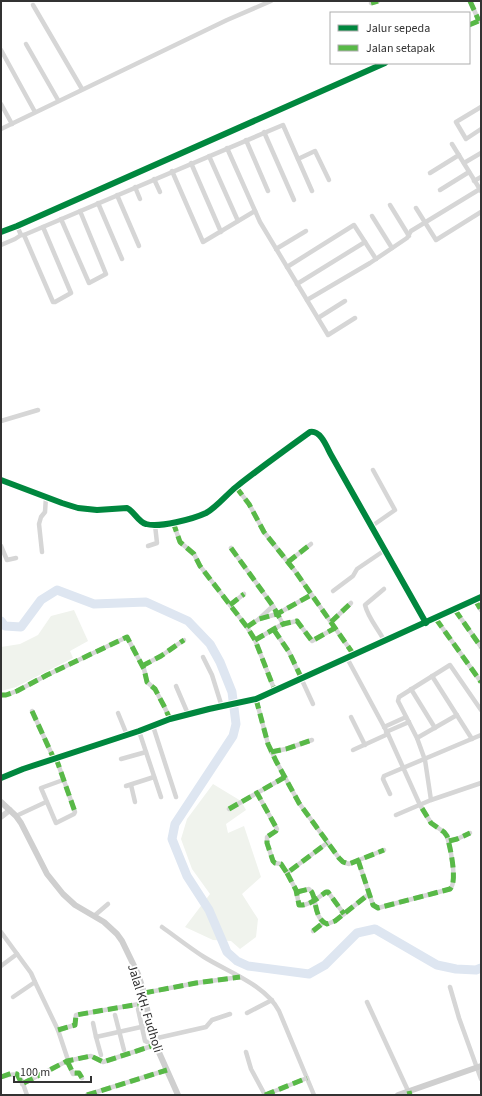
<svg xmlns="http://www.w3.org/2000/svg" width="482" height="1096" viewBox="0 0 482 1096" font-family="'Source Sans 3',sans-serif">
	<rect width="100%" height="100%" fill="#fff"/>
	<!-- green -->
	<g fill="#f0f3ed">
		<path d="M 74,610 L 88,641 L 70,651 L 73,658 L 16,687 L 1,691 L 1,647 L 20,644 L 38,635 L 51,616 Z"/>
		<path d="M 213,784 L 241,801 L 246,810 L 226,824 L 228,833 L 244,826 L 261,877 L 242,894 L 258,919 L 256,937 L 240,949 L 231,941 L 213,940 L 185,927 L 210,894 L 192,869 L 181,839 L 187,819 Z"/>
	</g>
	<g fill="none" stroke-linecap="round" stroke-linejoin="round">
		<!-- river -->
		<path stroke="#dee6f1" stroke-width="9" d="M 1,621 L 5,626 L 21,627 L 41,600 L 57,590 L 94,604 L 146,602 L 188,621 L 210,644 L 220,662 L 232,692 L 236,724 L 233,736 L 175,824 L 172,839 L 187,876 L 209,910 L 227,952 L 237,961 L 248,966 L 309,974 L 325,965 L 357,933 L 375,929 L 437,965 L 456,969 L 476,970 L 481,968"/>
		<!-- minor -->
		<g stroke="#d6d6d6" stroke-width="4.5">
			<path d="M 470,1 L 479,21"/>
			<path d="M 371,3 L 378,1"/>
			<path d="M 33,5 L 82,89"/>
			<path d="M 469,25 L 480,20"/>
			<path d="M 26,44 L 58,100"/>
			<path d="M 1,50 L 35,112"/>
			<path d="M 1,104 L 12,124"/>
			<path d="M 481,107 L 456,122 L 466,139 L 481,129"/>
			<path d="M 1,129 L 227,20 L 271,1"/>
			<path d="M 264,132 L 294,200"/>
			<path d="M 246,140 L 268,191"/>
			<path d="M 452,144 L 481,191"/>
			<path d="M 227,148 L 260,222 L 328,335 L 355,318"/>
			<path d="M 209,156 L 238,221"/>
			<path d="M 298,159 L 315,151 L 329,180"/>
			<path d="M 191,163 L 221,232"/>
			<path d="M 464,163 L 481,153"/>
			<path d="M 172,171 L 203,242 L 255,211"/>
			<path d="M 430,173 L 459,155"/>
			<path d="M 154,179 L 160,192"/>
			<path d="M 474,181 L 481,177"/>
			<path d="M 135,187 L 140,199"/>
			<path d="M 440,190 L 469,172"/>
			<path d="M 117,195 L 139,246"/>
			<path d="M 98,203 L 122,259"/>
			<path d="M 390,205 L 409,236"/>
			<path d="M 416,208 L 436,240 L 481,212"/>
			<path d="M 372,216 L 392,248"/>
			<path d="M 61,219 L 89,283 L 106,274 L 80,211"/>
			<path d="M 17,226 L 21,235 L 24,235 L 283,125 L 312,191"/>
			<path d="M 1,232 L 17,226 L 385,63"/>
			<path d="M 24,235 L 53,302 L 55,302 L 71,293 L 43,227"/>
			<path d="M 1,245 L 15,239 L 21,235"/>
			<path d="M 276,249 L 306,231"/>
			<path d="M 287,267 L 354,225 L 376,259"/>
			<path d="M 297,284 L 365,242"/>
			<path d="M 307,300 L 370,263 L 407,238 L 411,231 L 480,189"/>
			<path d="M 318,318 L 345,301"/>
			<path d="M 1,421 L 38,410"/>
			<path d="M 236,487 L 249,504 L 264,532 L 295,571 L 354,655"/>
			<path d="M 173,522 L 180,542 L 194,554 L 200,566 L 247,627 L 255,640 L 275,691"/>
			<path d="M 372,526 L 395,510 L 373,470"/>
			<path d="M 1,546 L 7,560 L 16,558"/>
			<path d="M 148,546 L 157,543 L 155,525"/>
			<path d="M 231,548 L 273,606 L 283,624"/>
			<path d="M 42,552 L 39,524 L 41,517 L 45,512 L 46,497"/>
			<path d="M 288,562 L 311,544"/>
			<path d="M 384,589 L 365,605 C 368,618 379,630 385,642"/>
			<path d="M 333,591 L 353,576 L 357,569 L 385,550"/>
			<path d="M 475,600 L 481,610"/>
			<path d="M 230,605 L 244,594"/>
			<path d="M 455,610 L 481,647"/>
			<path d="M 259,619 L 273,606"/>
			<path d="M 436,619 L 481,682"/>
			<path d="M 331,622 L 351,603"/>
			<path d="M 247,627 L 259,619 L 277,614 L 311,595"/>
			<path d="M 274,630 L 289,652 L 313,704"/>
			<path d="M 255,640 C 264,635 272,630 281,625 C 286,623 292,622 297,621 L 312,641 L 335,628"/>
			<path d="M 203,657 L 212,675 L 222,707"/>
			<path d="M 347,658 L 388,734 L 420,805 L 431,823 L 444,832 L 447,836 C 450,846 458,882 450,889 L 378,908 L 373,905 L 358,860"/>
			<path d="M 142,666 L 161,656 L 184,640"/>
			<path d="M 432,676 L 472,739"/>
			<path d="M 176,686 L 188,714"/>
			<path d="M 411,689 L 435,728"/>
			<path d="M 1,695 L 6,695 L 17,691 L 47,675 L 127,637 L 144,669 L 147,682 L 155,689 L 164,706 L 170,719"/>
			<path d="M 256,699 L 268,744 L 276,761 L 299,803 L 339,858 L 343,862 L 349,864 L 384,850"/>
			<path d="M 32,711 L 54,759"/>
			<path d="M 118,713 L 127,735"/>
			<path d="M 351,717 L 365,745"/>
			<path d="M 153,726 L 176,797"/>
			<path d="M 384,727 L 406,717"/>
			<path d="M 139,731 L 161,797"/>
			<path d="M 386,732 L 409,722"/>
			<path d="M 417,738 L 457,715"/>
			<path d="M 353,750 L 388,734"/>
			<path d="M 271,752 L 286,749 L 312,740"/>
			<path d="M 56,758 L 75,812 L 74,814 L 56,823 L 41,788 L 63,780"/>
			<path d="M 121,759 L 146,752"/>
			<path d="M 285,777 L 257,793 L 277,829 L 276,831 L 267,837 L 267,843 L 273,861 L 275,863 L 281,864 L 287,873 L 327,843"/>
			<path d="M 131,785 L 135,802"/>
			<path d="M 126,786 L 154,777"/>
			<path d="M 390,794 L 383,779 L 384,776 L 481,735"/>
			<path d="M 431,800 L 425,760 L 417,738 L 398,701 L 399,697 L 450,665 L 481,710"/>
			<path d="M 229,809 L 257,793"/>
			<path d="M 396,815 L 431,800 L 481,783"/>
			<path d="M 16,816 L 46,802"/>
			<path d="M 449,841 L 457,839 L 470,833"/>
			<path d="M 287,873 L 296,890 L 299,905 C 309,906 318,898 326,892 L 328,892 L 344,914"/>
			<path d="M 297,892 L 309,889 C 318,895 312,918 327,924 L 335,921 L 369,894"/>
			<path d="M 94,916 L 108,904"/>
			<path d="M 162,927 C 176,937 190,948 204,957 C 228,972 266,985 279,1011 L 314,1095"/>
			<path d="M 313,931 L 323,923"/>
			<path d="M 1,932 L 31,973 L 35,982 L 58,1030 L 72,1072 L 73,1074 L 79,1073 L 82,1078"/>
			<path d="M 1,966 L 17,954"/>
			<path d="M 450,987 L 459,1018 L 481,1079"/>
			<path d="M 144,993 L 196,983 L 240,977"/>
			<path d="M 13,997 L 35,982"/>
			<path d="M 367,1002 L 410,1095"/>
			<path d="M 146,1006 L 140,1008 L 138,1009 L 145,1041 L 147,1042 L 154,1041"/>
			<path d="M 247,1013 L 272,1000"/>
			<path d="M 115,1015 L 124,1050"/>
			<path d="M 93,1023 L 96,1037"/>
			<path d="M 58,1030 L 75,1025 L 76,1015 L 145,1003"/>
			<path d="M 153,1039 L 206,1027 L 212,1020 L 230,1014"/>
			<path d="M 246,1052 L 251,1069 L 265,1095"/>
			<path d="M 101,1055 L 96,1037 L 150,1025"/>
			<path d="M 1,1077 C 22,1070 20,1077 27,1095"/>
			<path d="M 22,1084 L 67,1061 L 91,1056 L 103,1062 L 155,1045"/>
			<path d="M 87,1095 L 167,1070"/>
			<path d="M 265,1095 L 307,1078"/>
		</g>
		<!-- tertiary -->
		<g stroke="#d6d6d6" stroke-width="5.5">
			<path d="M 1,480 L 62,503 L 78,508 L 97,510 L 127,508 C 134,511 138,522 146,524 C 159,528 193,519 206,513 C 217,507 226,495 236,487 C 260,468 285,450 310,432 C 320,430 326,445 330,453 L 426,623"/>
			<path d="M 1,778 L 23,769 L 139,731 L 170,719 L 209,709 L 256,699 L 481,597"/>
			<path d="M 1,817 L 10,810"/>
		</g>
		<!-- secondary -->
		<g stroke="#cfcfcf" stroke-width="6">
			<path d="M 1,802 L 16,816 L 21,823 L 47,874 L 63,894 L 75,905 L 104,922 L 117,934 L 122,941 L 138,974 L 144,993 L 153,1039 L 178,1095"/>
			<path d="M 398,1095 L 481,1066"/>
		</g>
		<!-- quiet -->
		<g stroke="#58b947" stroke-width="5" stroke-dasharray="10 5" stroke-linecap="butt">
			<path d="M 470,1 L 479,21"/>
			<path d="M 371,3 L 378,1"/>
			<path d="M 469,25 L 481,20"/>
			<path d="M 236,487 L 249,504 L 264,532 L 295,571 L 354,655"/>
			<path d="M 173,522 L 180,542 L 194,554 L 200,566 L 247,627 L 255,640 L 275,691"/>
			<path d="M 231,548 L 273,606 L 283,624"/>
			<path d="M 288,562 L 311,544"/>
			<path d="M 475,600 L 481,610"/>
			<path d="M 230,605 L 244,594"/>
			<path d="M 455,610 L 481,647"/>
			<path d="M 436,619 L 481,682"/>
			<path d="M 331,622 L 351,603"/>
			<path d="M 247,627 L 259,619 L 277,614 L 311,595"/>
			<path d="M 274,630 L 289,652 L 302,679"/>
			<path d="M 255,640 C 264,635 272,630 281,625 C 286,623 292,622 297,621 L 312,641 L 335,628"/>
			<path d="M 142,666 L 161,656 L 184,640"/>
			<path d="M 1,695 L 6,695 L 17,691 L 47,675 L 127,637 L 144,669 L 147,682 L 155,689 L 164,706 L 170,719"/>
			<path d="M 256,699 L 268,744 L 276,761 L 299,803 L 339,858 L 343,862 L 349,864 L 384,850"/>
			<path d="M 32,711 L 54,759"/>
			<path d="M 271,752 L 286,749 L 312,740"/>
			<path d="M 56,758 L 75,812"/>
			<path d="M 285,777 L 257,793 L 277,829 L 276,831 L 267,837 L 267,843 L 273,861 L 275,863 L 281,864 L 287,873 L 327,843"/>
			<path d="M 229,809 L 257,793"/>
			<path d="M 449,841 L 457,839 L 470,833"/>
			<path d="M 358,860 L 373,905 L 378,908 L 450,889 C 458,882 450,846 447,836 L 444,832 L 431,823 L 420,805"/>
			<path d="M 287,873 L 296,890 L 299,905 C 309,906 318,898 326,892 L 328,892 L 344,914"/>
			<path d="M 297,892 L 309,889 C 318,895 312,918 327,924 L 335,921 L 369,894"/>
			<path d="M 313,931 L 323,923"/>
			<path d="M 144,993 L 196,983 L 240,977"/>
			<path d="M 58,1030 L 75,1025 L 76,1015 L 145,1003"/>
			<path d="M 67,1061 L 73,1073 L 79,1073 L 82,1078"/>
			<path d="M 1,1077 L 12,1073 L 17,1074 L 22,1084 L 67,1061 L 91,1056 L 103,1062 L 155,1045"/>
			<path d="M 409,1091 L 410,1095"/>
			<path d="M 87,1095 L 167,1070"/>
			<path d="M 265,1095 L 307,1078"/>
		</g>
		<defs>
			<g id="cycleway">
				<path d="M 1,232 L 17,226 L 385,63"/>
				<path d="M 1,480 L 62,503 L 78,508 L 97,510 L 127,508 C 134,511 138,522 146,524 C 159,528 193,519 206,513 C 217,507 226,495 236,487 C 260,468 285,450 310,432 C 320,430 326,445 330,453 L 426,623"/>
				<path d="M 1,778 L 23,769 L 139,731 L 170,719 L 209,709 L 256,699 L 481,597"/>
			</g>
		</defs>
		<!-- cycleway casing -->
		<use href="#cycleway" stroke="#fff" stroke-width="8"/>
		<!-- cycleway -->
		<use href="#cycleway" stroke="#00873e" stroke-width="6"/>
	</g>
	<g text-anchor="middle" stroke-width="4" stroke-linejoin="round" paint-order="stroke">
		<!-- street labels -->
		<g font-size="13" fill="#323232" stroke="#fff">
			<text transform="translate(146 1008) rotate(73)" y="5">Jalal KH. Fudholi</text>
		</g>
	</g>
	<!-- border -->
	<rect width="482" height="1096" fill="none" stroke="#323232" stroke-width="4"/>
	<!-- legend -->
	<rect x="330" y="12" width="140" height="52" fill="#ffffff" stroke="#adadad"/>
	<rect x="338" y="25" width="20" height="6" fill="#00873e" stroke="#adadad"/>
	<text x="366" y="32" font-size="12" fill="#323232">Jalur sepeda</text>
	<rect x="338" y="45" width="20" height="6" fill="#58b947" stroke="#adadad"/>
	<text x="366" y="52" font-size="12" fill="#323232">Jalan setapak</text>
	<!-- scale -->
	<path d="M14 1076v6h77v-6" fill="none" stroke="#323232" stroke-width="2"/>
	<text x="20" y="1076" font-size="12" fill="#323232" stroke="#ffffff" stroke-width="3" paint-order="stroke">100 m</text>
</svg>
